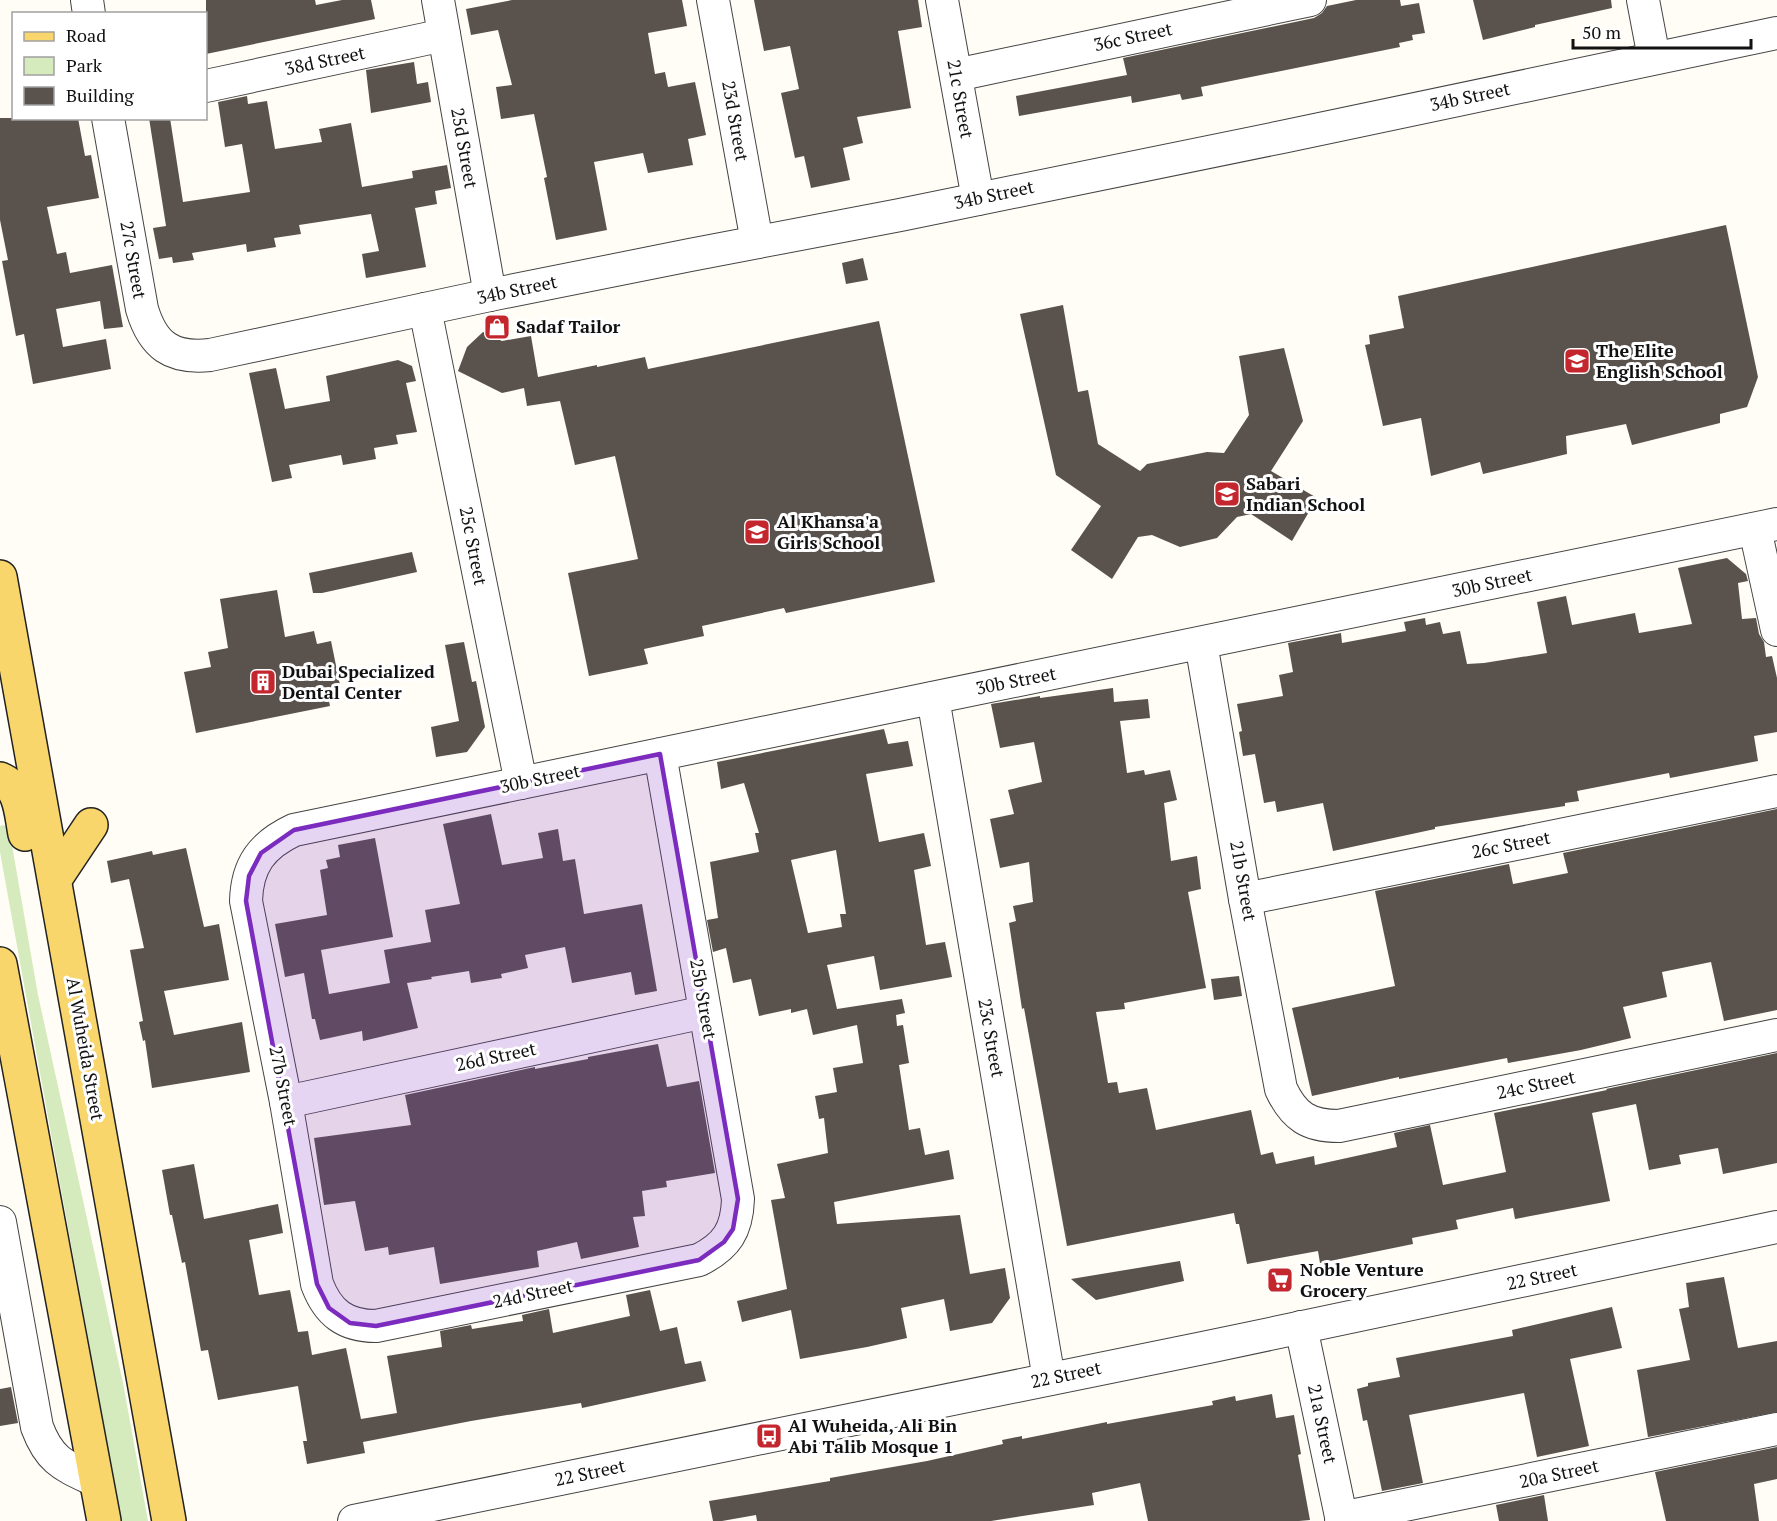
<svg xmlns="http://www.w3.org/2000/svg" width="1777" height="1521" viewBox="0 0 1777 1521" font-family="'PT Serif',serif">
	<rect width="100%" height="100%" fill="#fffdf5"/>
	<!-- green -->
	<path fill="#d5ebbd" d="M 4,825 L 9,828 L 38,995 L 123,1383 L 148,1521 L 119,1521 L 85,1321 L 0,852 L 0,826 Z"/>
	<!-- building -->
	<g fill="#5a524d" fill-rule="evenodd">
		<path d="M 206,0 L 315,0 L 316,5 L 342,0 L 371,0 L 375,19 L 206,54 Z"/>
		<path d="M 512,0 L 682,0 L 687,26 L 648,33 L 655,74 L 665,72 L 668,87 L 695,82 L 706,135 L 688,139 L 693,165 L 648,173 L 643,153 L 594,162 L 607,230 L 556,240 L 544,178 L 547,177 L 534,114 L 501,119 L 496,87 L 512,85 L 498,30 L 471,35 L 466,9 Z"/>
		<path d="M 754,0 L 918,0 L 922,27 L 898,31 L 911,108 L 857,117 L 863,143 L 843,148 L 850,180 L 811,188 L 804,156 L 795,158 L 781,93 L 799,89 L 790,46 L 764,51 Z"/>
		<path d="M 1356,0 L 1400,0 L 1401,6 L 1419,3 L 1425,33 L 1412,35 L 1413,40 L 1399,43 L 1400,47 L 1201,87 L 1203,96 L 1182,100 L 1180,94 L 1132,103 L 1131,96 L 1019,116 L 1016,96 L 1127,75 L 1123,58 L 1314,18 L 1322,13 L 1327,6 Z"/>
		<path d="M 1473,0 L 1611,0 L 1612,8 L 1535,25 L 1535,27 L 1483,40 Z"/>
		<path d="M 414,62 L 417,84 L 428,82 L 431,102 L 371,113 L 366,70 Z"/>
		<path d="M 247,96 L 248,104 L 267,101 L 275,149 L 322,142 L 319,129 L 351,123 L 362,187 L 413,178 L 412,171 L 447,165 L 451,188 L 435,191 L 437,204 L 415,208 L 426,267 L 366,278 L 362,254 L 379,251 L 371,214 L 299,225 L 301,234 L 274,238 L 276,247 L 247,252 L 246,244 L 192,253 L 194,260 L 173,263 L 172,257 L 159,259 L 153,228 L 166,226 L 149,118 L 170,118 L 183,202 L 250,192 L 242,144 L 225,147 L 218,102 Z"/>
		<path d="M 0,118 L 78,118 L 85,156 L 91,155 L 99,198 L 47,207 L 57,254 L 66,252 L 70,273 L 112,265 L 123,327 L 104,329 L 100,301 L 56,309 L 63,347 L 106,339 L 111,369 L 33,384 L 24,334 L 16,336 L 2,261 L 8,260 L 0,220 Z"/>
		<path d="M 1726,225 L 1758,377 L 1747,407 L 1720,414 L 1720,423 L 1632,445 L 1626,424 L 1566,436 L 1567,454 L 1483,474 L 1480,462 L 1431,476 L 1421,418 L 1383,426 L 1365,345 L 1370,344 L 1369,335 L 1404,328 L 1398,296 Z"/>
		<path d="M 863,258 L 868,280 L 846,284 L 842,263 Z"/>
		<path d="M 1063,305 L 1078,392 L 1088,390 L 1098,444 L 1140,471 L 1147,464 L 1207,452 L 1224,453 L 1249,415 L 1239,356 L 1284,348 L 1303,421 L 1271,471 L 1317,498 L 1292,541 L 1251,514 L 1237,517 L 1217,538 L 1180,547 L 1152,535 L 1138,537 L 1112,579 L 1071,550 L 1101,506 L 1056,475 L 1020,314 Z"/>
		<path d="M 879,321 L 935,582 L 786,613 L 784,608 L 702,626 L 704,636 L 644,649 L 648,664 L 589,676 L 568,573 L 638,559 L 615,456 L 575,465 L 560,401 L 527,406 L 524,388 L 502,393 L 458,371 L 467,347 L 483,332 L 502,341 L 531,336 L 538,377 L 597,365 L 597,367 L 645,357 L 648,369 Z"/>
		<path d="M 398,360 L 412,366 L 416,381 L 406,383 L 417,432 L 396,435 L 398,444 L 374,448 L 376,459 L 343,465 L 341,455 L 289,465 L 292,478 L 272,482 L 249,373 L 276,368 L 285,409 L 330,401 L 326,376 Z"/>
		<path d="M 412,552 L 417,572 L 322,593 L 313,593 L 309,573 Z"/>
		<path d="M 1727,558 L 1746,574 L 1748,581 L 1738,583 L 1742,619 L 1756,618 L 1759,634 L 1764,642 L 1766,657 L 1772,656 L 1777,678 L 1777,732 L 1754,736 L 1758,761 L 1670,778 L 1669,773 L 1577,791 L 1579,801 L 1565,803 L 1565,806 L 1435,827 L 1435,829 L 1333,851 L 1323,803 L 1277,812 L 1275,801 L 1264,803 L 1255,754 L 1243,756 L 1239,732 L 1242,731 L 1237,704 L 1283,696 L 1279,675 L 1293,672 L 1288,643 L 1341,633 L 1342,643 L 1406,631 L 1404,622 L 1425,618 L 1426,625 L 1440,622 L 1443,634 L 1460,631 L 1467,664 L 1484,663 L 1547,653 L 1537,602 L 1566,596 L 1572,625 L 1635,613 L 1639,633 L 1692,624 L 1678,568 Z"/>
		<path d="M 277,590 L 285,637 L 314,631 L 317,644 L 331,641 L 341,690 L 327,692 L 330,706 L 196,733 L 184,672 L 211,667 L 208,652 L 228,648 L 220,599 Z"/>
		<path d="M 464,642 L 472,682 L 476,681 L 485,727 L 467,752 L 436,757 L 431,727 L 459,721 L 445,645 Z"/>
		<path d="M 1113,688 L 1114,702 L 1148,699 L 1150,718 L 1120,721 L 1127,773 L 1144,770 L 1145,775 L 1170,770 L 1177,800 L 1164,803 L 1171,861 L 1197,856 L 1201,889 L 1188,892 L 1206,988 L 1124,1003 L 1125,1009 L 1096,1012 L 1108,1083 L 1117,1082 L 1119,1093 L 1147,1088 L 1156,1130 L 1251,1110 L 1261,1155 L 1273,1152 L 1276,1164 L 1314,1156 L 1315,1165 L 1397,1147 L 1394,1133 L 1430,1125 L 1443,1185 L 1506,1172 L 1494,1113 L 1607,1090 L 1606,1089 L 1777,1053 L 1777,1163 L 1723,1174 L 1718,1148 L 1679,1155 L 1681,1164 L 1649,1170 L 1636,1104 L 1592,1113 L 1610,1201 L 1515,1219 L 1513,1208 L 1456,1220 L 1458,1229 L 1412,1238 L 1413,1244 L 1320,1263 L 1318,1251 L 1247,1264 L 1239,1224 L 1236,1224 L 1234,1213 L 1067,1246 L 1024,1008 L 1022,1009 L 1009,923 L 1016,921 L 1013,906 L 1033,902 L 1029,862 L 1000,868 L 990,819 L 1014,814 L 1008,790 L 1042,782 L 1034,742 L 1000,748 L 991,704 L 1040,696 L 1040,698 Z"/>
		<path d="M 884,729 L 888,744 L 908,741 L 913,766 L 866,774 L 879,842 L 924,833 L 931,866 L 914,870 L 926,945 L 945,942 L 952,977 L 880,990 L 874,956 L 827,965 L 837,1009 L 902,999 L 905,1013 L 896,1015 L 897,1026 L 903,1025 L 909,1063 L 899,1065 L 909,1130 L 920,1128 L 925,1155 L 949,1150 L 954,1179 L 834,1202 L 837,1224 L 960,1215 L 970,1274 L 1005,1268 L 1010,1298 L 992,1323 L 950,1331 L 944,1299 L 901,1308 L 907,1338 L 867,1347 L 800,1359 L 791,1310 L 742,1322 L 737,1301 L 787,1289 L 771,1200 L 785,1198 L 777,1164 L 828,1153 L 824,1118 L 819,1119 L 815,1096 L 837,1092 L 833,1068 L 863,1063 L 857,1025 L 813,1035 L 807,1009 L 791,1013 L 791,1009 L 759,1016 L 751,979 L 733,983 L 726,948 L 713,952 L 707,920 L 718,918 L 710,862 L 759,852 L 755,833 L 759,833 L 744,783 L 721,789 L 717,762 ZM 836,850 L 846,914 L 840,914 L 842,927 L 808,933 L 791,860 Z"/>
		<path d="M 1777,809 L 1777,1010 L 1724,1021 L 1711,962 L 1662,972 L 1667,997 L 1623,1007 L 1631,1038 L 1581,1050 L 1508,1063 L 1507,1058 L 1399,1079 L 1399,1077 L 1312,1096 L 1292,1008 L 1395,986 L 1375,891 L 1509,864 L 1513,884 L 1568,873 L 1563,853 Z"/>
		<path d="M 491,814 L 502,865 L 543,858 L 538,833 L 558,829 L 563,861 L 575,859 L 584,914 L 642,904 L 657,991 L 635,995 L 631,972 L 572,983 L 565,947 L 525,955 L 528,968 L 501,974 L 502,978 L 471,983 L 469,971 L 431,977 L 432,979 L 407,983 L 418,1028 L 363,1041 L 362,1031 L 320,1040 L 315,1019 L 312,1019 L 304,973 L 285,977 L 275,924 L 327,915 L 320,870 L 328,868 L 326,860 L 340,857 L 338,845 L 375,838 L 393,937 L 321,950 L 329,994 L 390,983 L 384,950 L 431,942 L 425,910 L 460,904 L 443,824 Z"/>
		<path d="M 186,848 L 204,927 L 219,924 L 229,980 L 164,991 L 174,1035 L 242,1022 L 250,1072 L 152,1088 L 145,1040 L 143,1041 L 139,1022 L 143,1021 L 130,950 L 144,948 L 129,879 L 111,883 L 107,861 L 152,851 L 153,855 Z"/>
		<path d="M 1239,976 L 1242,996 L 1214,1000 L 1211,979 Z"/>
		<path d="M 658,1044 L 667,1087 L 699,1081 L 715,1173 L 666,1181 L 667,1187 L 642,1191 L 645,1216 L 633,1217 L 639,1247 L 581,1259 L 577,1242 L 537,1251 L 539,1267 L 440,1284 L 434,1247 L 389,1255 L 388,1247 L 365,1251 L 355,1201 L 324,1205 L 314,1138 L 411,1125 L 405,1095 L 535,1067 L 535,1069 L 588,1059 L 588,1057 Z"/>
		<path d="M 194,1164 L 204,1219 L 278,1204 L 283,1233 L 249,1240 L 259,1295 L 290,1290 L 298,1332 L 308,1331 L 312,1355 L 346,1348 L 361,1419 L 397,1413 L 387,1356 L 442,1347 L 440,1331 L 471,1325 L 472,1329 L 523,1321 L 522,1315 L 549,1309 L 553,1333 L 630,1316 L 626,1295 L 650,1290 L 660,1331 L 677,1327 L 685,1364 L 701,1361 L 706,1381 L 582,1408 L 581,1403 L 471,1421 L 363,1442 L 365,1453 L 307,1464 L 303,1441 L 307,1441 L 298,1386 L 218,1400 L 208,1350 L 201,1351 L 185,1262 L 182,1263 L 172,1215 L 170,1215 L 162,1170 Z"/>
		<path d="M 1180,1261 L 1184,1281 L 1096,1300 L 1071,1279 Z"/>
		<path d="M 1724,1277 L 1738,1348 L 1777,1341 L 1777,1412 L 1648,1437 L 1637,1370 L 1690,1360 L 1679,1309 L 1689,1307 L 1686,1283 Z"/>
		<path d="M 1612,1307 L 1622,1348 L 1570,1359 L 1589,1446 L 1537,1457 L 1524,1393 L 1409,1415 L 1423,1483 L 1382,1491 L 1367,1420 L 1363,1421 L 1357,1389 L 1368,1386 L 1368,1383 L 1400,1377 L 1396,1358 L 1513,1336 L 1512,1330 Z"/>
		<path d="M 11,1387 L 18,1423 L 0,1426 L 0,1389 Z"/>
		<path d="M 1272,1394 L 1276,1418 L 1294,1415 L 1301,1454 L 1298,1455 L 1310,1520 L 1299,1521 L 1148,1521 L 1140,1483 L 1092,1493 L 1094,1505 L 991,1521 L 757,1521 L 756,1515 L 722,1521 L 713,1521 L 709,1501 L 830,1481 L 830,1478 L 927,1461 L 1003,1444 L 1002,1440 L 1022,1436 L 1022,1439 L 1107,1422 L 1107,1424 L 1213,1405 L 1212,1401 L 1235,1396 L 1236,1401 Z"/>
		<path d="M 1777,1447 L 1777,1479 L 1754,1484 L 1759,1521 L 1666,1521 L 1655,1472 Z"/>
		<path d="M 1544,1495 L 1548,1521 L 1499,1521 L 1496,1505 Z"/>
	</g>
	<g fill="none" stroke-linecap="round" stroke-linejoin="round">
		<defs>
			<g id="minor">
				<path d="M 87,0 L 89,14"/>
				<path d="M 438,0 L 490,295"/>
				<path d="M 713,0 L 757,242"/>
				<path d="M 942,0 L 978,199"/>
				<path d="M 1643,0 L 1654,58"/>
				<path d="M 956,75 L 1310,0"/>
				<path d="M 206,86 L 444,35"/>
				<path d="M 108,118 L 142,309 C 153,346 172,359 210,355 L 490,295 L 690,255 L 900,215 L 1282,137 L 1777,33"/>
				<path d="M 425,309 L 521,783"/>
				<path d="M 1755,529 L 1777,630"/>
				<path d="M 1201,643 L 1245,899 L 1281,1089 C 1294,1117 1309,1126 1339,1126 L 1777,1035"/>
				<path d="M 933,698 L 1049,1379"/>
				<path d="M 660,754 L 738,1199 C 737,1230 727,1246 699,1260 L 376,1326 C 345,1326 328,1313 317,1284 L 286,1102 L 246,901 C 247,865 262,845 294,830 C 788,727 1283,626 1777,524"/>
				<path d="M 1245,899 L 1777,791"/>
				<path d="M 286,1102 L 705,1012"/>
				<path d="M 0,1222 L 37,1427 C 50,1462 65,1466 96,1481"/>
				<path d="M 1301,1327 L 1342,1521"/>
				<path d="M 1341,1518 L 1777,1429"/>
				<path d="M 354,1521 L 1208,1347 L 1777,1227"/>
			</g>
			<g id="major">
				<path d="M 0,577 L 169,1521"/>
				<path d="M 0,779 C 21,787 21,814 25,834"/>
				<path d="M 55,879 L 91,825"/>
				<path d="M 0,964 L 104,1521"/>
			</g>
		</defs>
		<!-- minor casing -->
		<use href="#minor" stroke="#444" stroke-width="34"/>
		<!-- major casing -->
		<use href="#major" stroke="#222" stroke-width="36"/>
		<!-- minor -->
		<use href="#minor" stroke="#fff" stroke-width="32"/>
		<!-- major -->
		<use href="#major" stroke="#f9d66b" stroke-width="33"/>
	</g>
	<!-- marked area -->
	<path fill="#7b2cbf" fill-opacity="0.2" stroke="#7b2cbf" stroke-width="4.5" stroke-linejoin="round" d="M 660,754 L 738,1199 L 733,1229 L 724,1242 L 699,1260 L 376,1326 L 350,1323 L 329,1308 L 317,1284 L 246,901 L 249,876 L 261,853 L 294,830 Z"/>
	<!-- icons -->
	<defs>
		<symbol id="shop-square" viewBox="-11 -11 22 22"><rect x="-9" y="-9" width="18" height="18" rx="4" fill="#c4262e" stroke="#fff"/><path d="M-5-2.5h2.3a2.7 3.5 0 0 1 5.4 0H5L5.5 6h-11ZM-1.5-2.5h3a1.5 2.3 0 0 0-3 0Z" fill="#fff"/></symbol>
		<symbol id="school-square" viewBox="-11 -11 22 22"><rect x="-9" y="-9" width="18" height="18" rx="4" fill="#c4262e" stroke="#fff"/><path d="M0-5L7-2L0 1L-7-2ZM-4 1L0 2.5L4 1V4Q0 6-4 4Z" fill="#fff"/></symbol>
		<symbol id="building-square" viewBox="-11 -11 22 22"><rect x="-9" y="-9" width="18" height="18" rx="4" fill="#c4262e" stroke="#fff"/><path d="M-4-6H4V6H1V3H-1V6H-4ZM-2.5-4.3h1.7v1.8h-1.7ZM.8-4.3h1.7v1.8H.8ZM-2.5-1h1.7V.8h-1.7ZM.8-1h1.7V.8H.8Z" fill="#fff"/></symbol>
		<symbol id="supermarket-square" viewBox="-11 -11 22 22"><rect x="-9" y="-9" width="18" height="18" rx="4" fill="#c4262e" stroke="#fff"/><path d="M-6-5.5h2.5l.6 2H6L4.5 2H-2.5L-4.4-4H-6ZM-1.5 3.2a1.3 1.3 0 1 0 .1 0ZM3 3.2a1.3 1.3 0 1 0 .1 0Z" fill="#fff"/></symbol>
		<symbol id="bus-square" viewBox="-11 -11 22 22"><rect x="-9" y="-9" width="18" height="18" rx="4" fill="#c4262e" stroke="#fff"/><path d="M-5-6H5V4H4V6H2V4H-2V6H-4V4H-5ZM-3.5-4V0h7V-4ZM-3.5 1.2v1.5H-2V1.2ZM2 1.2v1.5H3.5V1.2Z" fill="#fff"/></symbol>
	</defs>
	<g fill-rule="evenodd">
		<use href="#shop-square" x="482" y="312" width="30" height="30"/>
		<use href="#school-square" x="1562" y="346" width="30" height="30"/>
		<use href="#school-square" x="1212" y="479" width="30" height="30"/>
		<use href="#school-square" x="742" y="517" width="30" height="30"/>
		<use href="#building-square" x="248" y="667" width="30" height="30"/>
		<use href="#supermarket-square" x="1265" y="1265" width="30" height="30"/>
		<use href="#bus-square" x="754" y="1421" width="30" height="30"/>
	</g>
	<g text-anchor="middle" stroke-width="6" stroke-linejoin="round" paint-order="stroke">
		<!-- street labels -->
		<g font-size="18" fill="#111" stroke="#fff">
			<text transform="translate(1133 37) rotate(-12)" y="6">36c Street</text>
			<text transform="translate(325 61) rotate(-12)" y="6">38d Street</text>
			<text transform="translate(1470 97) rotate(-12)" y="6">34b Street</text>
			<text transform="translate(960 99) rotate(80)" y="6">21c Street</text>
			<text transform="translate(735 121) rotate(80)" y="6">23d Street</text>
			<text transform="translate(464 148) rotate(80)" y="6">25d Street</text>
			<text transform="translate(994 195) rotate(-12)" y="6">34b Street</text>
			<text transform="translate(133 260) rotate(80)" y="6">27c Street</text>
			<text transform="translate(517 290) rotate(-12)" y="6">34b Street</text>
			<text transform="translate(473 546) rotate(79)" y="6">25c Street</text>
			<text transform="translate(1492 583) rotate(-12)" y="6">30b Street</text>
			<text transform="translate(1016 681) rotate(-11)" y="6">30b Street</text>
			<text transform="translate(540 779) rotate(-12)" y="6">30b Street</text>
			<text transform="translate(1511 845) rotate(-11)" y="6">26c Street</text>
			<text transform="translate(1243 881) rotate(80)" y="6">21b Street</text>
			<text transform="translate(703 999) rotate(80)" y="6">25b Street</text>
			<text transform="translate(991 1038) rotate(80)" y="6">23c Street</text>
			<text transform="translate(85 1049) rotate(80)" y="6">Al Wuheida Street</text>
			<text transform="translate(496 1057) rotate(-12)" y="6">26d Street</text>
			<text transform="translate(1536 1085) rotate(-12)" y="6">24c Street</text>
			<text transform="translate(283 1086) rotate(79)" y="6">27b Street</text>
			<text transform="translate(1542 1277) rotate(-12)" y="6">22 Street</text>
			<text transform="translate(533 1294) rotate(-12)" y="6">24d Street</text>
			<text transform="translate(1066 1375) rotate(-12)" y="6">22 Street</text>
			<text transform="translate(1322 1424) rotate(78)" y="6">21a Street</text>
			<text transform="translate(590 1473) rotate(-12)" y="6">22 Street</text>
			<text transform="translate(1559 1474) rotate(-12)" y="6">20a Street</text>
		</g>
		<!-- poi labels -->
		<g font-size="18" font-weight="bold" fill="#111" stroke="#fff" text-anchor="start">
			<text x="516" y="333">Sadaf Tailor</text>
			<text x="1596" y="357">The Elite<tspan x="1596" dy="21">English School</tspan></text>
			<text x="1246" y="490">Sabari<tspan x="1246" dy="21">Indian School</tspan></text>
			<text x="777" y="528">Al Khansa'a<tspan x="777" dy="21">Girls School</tspan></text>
			<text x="282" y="678">Dubai Specialized<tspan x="282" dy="21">Dental Center</tspan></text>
			<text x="1300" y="1276">Noble Venture<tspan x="1300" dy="21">Grocery</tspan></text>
			<text x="788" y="1432">Al Wuheida, Ali Bin<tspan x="788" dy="21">Abi Talib Mosque 1</tspan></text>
		</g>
	</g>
	<!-- legend -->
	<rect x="12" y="12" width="195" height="108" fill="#ffffff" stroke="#a0a0a0" stroke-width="1.5"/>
	<rect x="24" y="32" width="30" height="9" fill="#f9d66b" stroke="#a0a0a0" stroke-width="1.5"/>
	<text x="66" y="42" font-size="18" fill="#111111">Road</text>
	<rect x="24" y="57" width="30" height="18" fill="#d5ebbd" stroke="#a0a0a0" stroke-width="1.5"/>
	<text x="66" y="72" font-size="18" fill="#111111">Park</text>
	<rect x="24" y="87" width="30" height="18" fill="#5a524d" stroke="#a0a0a0" stroke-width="1.5"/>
	<text x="66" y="102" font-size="18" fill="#111111">Building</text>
	<!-- scale -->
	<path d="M1573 39v9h178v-9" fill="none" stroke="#111111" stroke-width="3"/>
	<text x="1582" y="39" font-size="18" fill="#111111" stroke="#ffffff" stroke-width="4.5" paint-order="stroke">50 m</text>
</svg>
